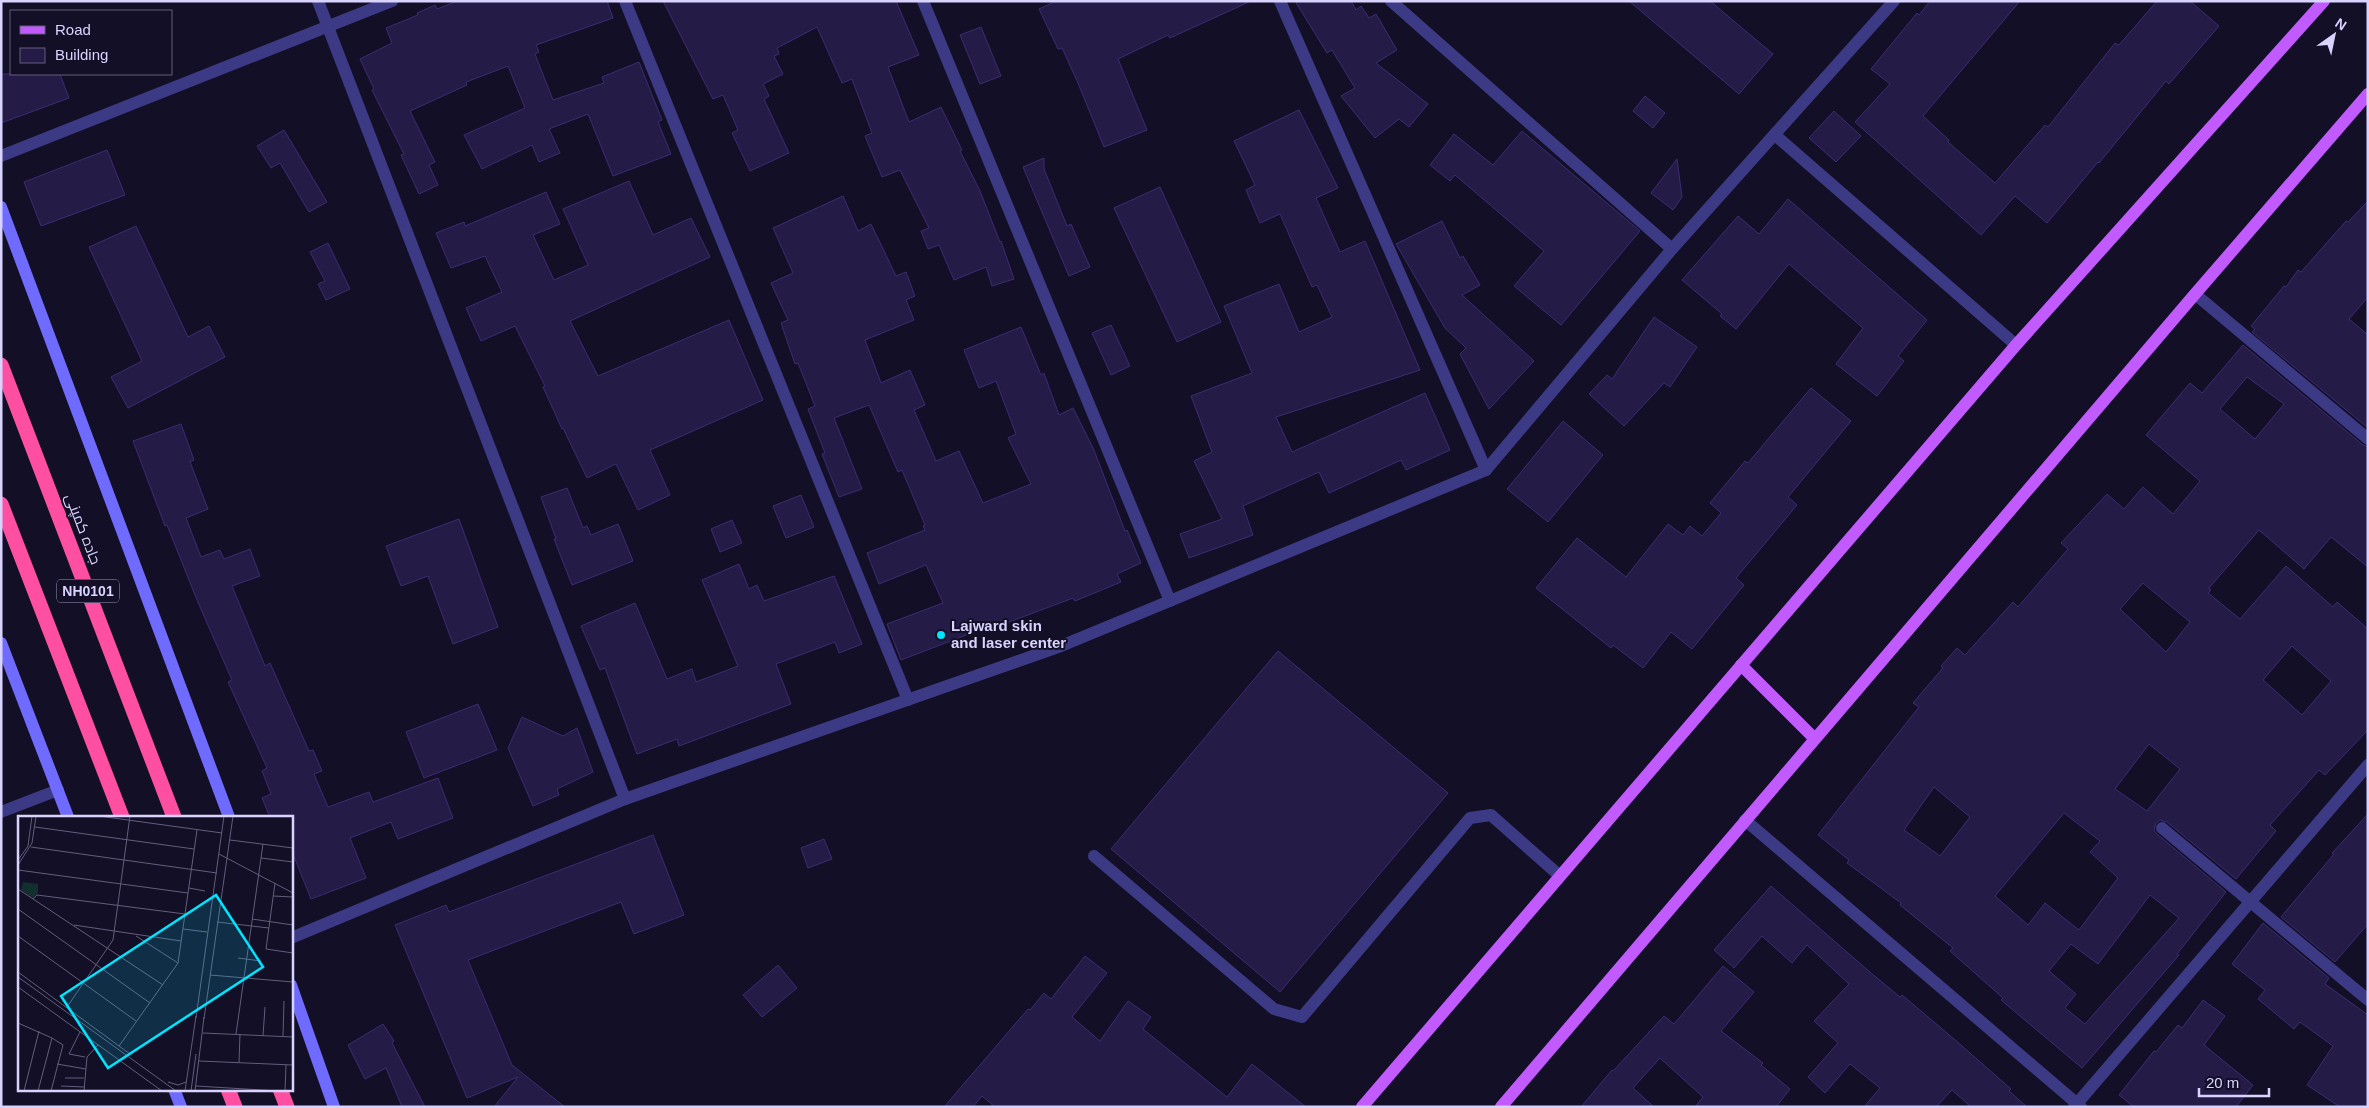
<svg xmlns="http://www.w3.org/2000/svg" width="2369" height="1108" viewBox="0 0 2369 1108" font-family="Arial,Cairo,sans-serif">
	<rect width="100%" height="100%" fill="#130f26"/>
	<!-- building -->
	<g fill="#241b47" stroke="#3b2d73" fill-rule="evenodd">
		<path d="M 457,1 L 607,1 L 613,18 L 536,45 L 539,52 L 535,54 L 553,100 L 604,83 L 602,77 L 639,62 L 662,120 L 658,122 L 671,154 L 613,176 L 588,114 L 549,129 L 560,153 L 539,162 L 532,145 L 482,169 L 464,135 L 525,108 L 508,66 L 466,82 L 467,85 L 410,111 L 435,162 L 429,165 L 438,185 L 419,194 L 401,155 L 404,154 L 372,90 L 374,89 L 360,59 L 392,43 L 386,28 L 418,15 L 417,13 L 435,5 L 437,9 Z"/>
		<path d="M 663,1 L 896,1 L 919,55 L 888,67 L 909,122 L 941,107 L 962,150 L 960,151 L 980,191 L 1000,242 L 1001,241 L 1014,279 L 992,286 L 986,267 L 954,280 L 939,245 L 928,249 L 921,231 L 929,228 L 900,170 L 882,177 L 865,136 L 872,133 L 852,79 L 842,83 L 817,27 L 777,48 L 779,54 L 774,56 L 783,74 L 763,84 L 769,96 L 764,99 L 789,153 L 750,171 L 732,133 L 738,130 L 723,95 L 713,99 Z"/>
		<path d="M 1056,1 L 1251,1 L 1170,38 L 1168,35 L 1118,59 L 1147,130 L 1104,147 L 1078,83 L 1062,48 L 1058,49 L 1039,9 Z"/>
		<path d="M 1295,1 L 1351,1 L 1356,10 L 1361,6 L 1369,18 L 1376,14 L 1397,50 L 1376,63 L 1428,104 L 1409,127 L 1399,119 L 1375,138 L 1341,96 L 1355,88 L 1332,50 L 1327,53 Z"/>
		<path d="M 1629,1 L 1710,1 L 1773,54 L 1739,94 Z"/>
		<path d="M 1930,1 L 2020,1 L 1923,116 L 1949,140 L 1948,142 L 1995,183 L 2045,125 L 2048,127 L 2115,43 L 2119,45 L 2157,1 L 2190,1 L 2219,26 L 2169,84 L 2166,81 L 2099,163 L 2098,162 L 2047,223 L 2015,196 L 1981,235 L 1855,122 L 1890,84 L 1871,69 L 1917,13 L 1919,15 Z"/>
		<path d="M 981,27 L 1001,76 L 980,84 L 960,35 Z"/>
		<path d="M 1,74 L 60,74 L 69,98 L 1,123 Z"/>
		<path d="M 1645,96 L 1665,113 L 1653,128 L 1633,111 Z"/>
		<path d="M 1299,110 L 1338,188 L 1316,198 L 1340,252 L 1365,241 L 1420,370 L 1276,417 L 1292,452 L 1425,393 L 1450,450 L 1406,470 L 1401,460 L 1329,493 L 1319,472 L 1243,506 L 1253,535 L 1189,558 L 1180,534 L 1222,519 L 1194,461 L 1212,452 L 1191,396 L 1252,373 L 1224,306 L 1279,284 L 1299,332 L 1332,317 L 1317,285 L 1312,287 L 1280,214 L 1260,223 L 1246,190 L 1255,185 L 1234,141 Z"/>
		<path d="M 1834,111 L 1861,136 L 1836,162 L 1809,138 Z"/>
		<path d="M 284,130 L 327,202 L 309,212 L 280,163 L 271,168 L 257,146 Z"/>
		<path d="M 1522,131 L 1640,231 L 1561,325 L 1514,286 L 1544,251 L 1455,175 L 1450,181 L 1430,165 L 1454,134 L 1493,165 Z"/>
		<path d="M 107,150 L 125,195 L 41,226 L 24,182 Z"/>
		<path d="M 1044,158 L 1044,169 L 1067,226 L 1071,224 L 1090,267 L 1069,276 L 1023,167 Z"/>
		<path d="M 1677,159 L 1682,197 L 1673,210 L 1651,193 Z"/>
		<path d="M 629,181 L 653,235 L 691,218 L 710,257 L 570,321 L 598,376 L 729,320 L 763,400 L 650,450 L 670,495 L 638,510 L 616,464 L 587,478 L 563,428 L 562,429 L 543,387 L 545,386 L 515,326 L 481,341 L 466,308 L 502,292 L 485,256 L 451,268 L 436,233 L 464,222 L 465,226 L 546,192 L 560,224 L 533,235 L 554,280 L 588,265 L 563,209 Z"/>
		<path d="M 1160,187 L 1221,322 L 1177,342 L 1114,208 Z"/>
		<path d="M 843,196 L 858,231 L 871,224 L 896,276 L 906,272 L 915,296 L 906,300 L 914,320 L 865,340 L 881,383 L 910,370 L 925,405 L 914,410 L 936,461 L 959,451 L 983,503 L 1031,484 L 1008,438 L 1016,434 L 996,381 L 979,388 L 964,350 L 1021,327 L 1041,375 L 1044,373 L 1059,415 L 1073,408 L 1094,450 L 1125,531 L 1127,530 L 1141,563 L 1117,574 L 1121,582 L 1075,601 L 1073,598 L 988,630 L 987,627 L 901,660 L 887,624 L 943,603 L 926,565 L 879,584 L 867,553 L 925,530 L 923,526 L 925,525 L 902,470 L 898,472 L 869,405 L 834,418 L 862,489 L 839,497 L 822,454 L 825,453 L 808,409 L 815,406 L 798,363 L 795,364 L 781,323 L 788,320 L 771,283 L 793,273 L 773,228 Z"/>
		<path d="M 1788,199 L 1927,320 L 1898,356 L 1904,361 L 1877,396 L 1836,364 L 1863,328 L 1789,264 L 1736,329 L 1720,316 L 1722,314 L 1682,280 L 1738,216 L 1759,234 Z"/>
		<path d="M 2368,201 L 2368,297 L 2349,319 L 2368,335 L 2368,428 L 2252,332 L 2255,329 L 2251,326 L 2284,286 L 2286,287 L 2298,270 L 2301,272 L 2346,221 L 2348,222 Z"/>
		<path d="M 1442,221 L 1460,258 L 1463,256 L 1480,285 L 1462,295 L 1534,361 L 1489,409 L 1460,354 L 1466,348 L 1445,328 L 1396,244 Z"/>
		<path d="M 136,226 L 188,337 L 209,326 L 225,357 L 128,408 L 111,377 L 142,361 L 89,247 Z"/>
		<path d="M 328,243 L 350,289 L 326,300 L 318,284 L 325,281 L 310,252 Z"/>
		<path d="M 1654,317 L 1697,347 L 1670,387 L 1664,383 L 1624,426 L 1589,394 L 1607,375 L 1612,379 Z"/>
		<path d="M 1111,325 L 1130,366 L 1111,375 L 1092,333 Z"/>
		<path d="M 2243,345 L 2363,445 L 2368,447 L 2368,567 L 2331,537 L 2304,569 L 2259,530 L 2209,588 L 2211,590 L 2208,593 L 2240,619 L 2286,566 L 2333,607 L 2337,602 L 2368,629 L 2368,730 L 2325,775 L 2319,770 L 2270,825 L 2276,831 L 2236,879 L 2167,822 L 2160,820 L 2156,823 L 2154,830 L 2157,834 L 2226,892 L 2177,954 L 2179,955 L 2082,1068 L 2001,1000 L 2003,998 L 1950,951 L 1953,948 L 1900,905 L 1901,903 L 1847,863 L 1849,860 L 1818,835 L 1919,707 L 1913,703 L 1943,668 L 1941,666 L 1957,648 L 1965,655 L 2013,602 L 2018,607 L 2068,549 L 2061,543 L 2107,494 L 2124,509 L 2143,487 L 2173,514 L 2200,481 L 2146,435 L 2190,383 L 2202,393 ZM 2247,377 L 2284,404 L 2255,439 L 2220,409 ZM 2143,583 L 2190,622 L 2166,652 L 2120,609 ZM 2292,646 L 2331,681 L 2302,715 L 2263,680 ZM 2149,744 L 2180,769 L 2147,811 L 2115,789 ZM 1934,787 L 1970,817 L 1940,856 L 1904,830 ZM 2064,813 L 2100,841 L 2090,852 L 2118,878 L 2079,930 L 2045,903 L 2028,925 L 1995,896 ZM 2150,895 L 2179,918 L 2085,1024 L 2065,1008 L 2076,994 L 2049,971 L 2071,944 L 2098,964 Z"/>
		<path d="M 1811,388 L 1851,421 L 1788,497 L 1797,505 L 1736,578 L 1744,585 L 1692,649 L 1671,632 L 1643,668 L 1613,645 L 1611,648 L 1536,588 L 1577,538 L 1626,577 L 1668,524 L 1683,535 L 1690,526 L 1702,536 L 1721,513 L 1710,503 L 1745,461 L 1748,463 Z"/>
		<path d="M 1563,421 L 1603,455 L 1548,522 L 1507,489 Z"/>
		<path d="M 181,424 L 194,460 L 190,462 L 208,509 L 186,518 L 201,557 L 220,550 L 224,559 L 250,549 L 260,576 L 232,586 L 265,666 L 270,663 L 309,751 L 313,750 L 322,771 L 314,774 L 328,807 L 369,792 L 373,802 L 438,778 L 453,818 L 398,839 L 391,822 L 350,838 L 366,878 L 311,899 L 291,849 L 291,817 L 270,817 L 262,798 L 271,794 L 262,771 L 267,768 L 228,682 L 232,680 L 197,600 L 167,525 L 165,526 L 133,441 Z"/>
		<path d="M 567,488 L 583,528 L 587,526 L 591,535 L 618,524 L 633,561 L 572,585 L 554,539 L 556,539 L 541,497 Z"/>
		<path d="M 801,495 L 814,527 L 786,538 L 773,506 Z"/>
		<path d="M 459,519 L 498,627 L 453,644 L 428,576 L 401,586 L 386,546 Z"/>
		<path d="M 732,520 L 742,543 L 720,552 L 711,529 Z"/>
		<path d="M 739,564 L 749,589 L 757,585 L 764,601 L 834,576 L 862,644 L 839,653 L 835,642 L 776,664 L 791,704 L 679,746 L 677,739 L 637,754 L 605,668 L 600,670 L 581,626 L 635,603 L 667,679 L 692,669 L 696,682 L 738,666 L 702,580 Z"/>
		<path d="M 1278,651 L 1448,793 L 1280,992 L 1111,849 Z"/>
		<path d="M 478,704 L 497,750 L 424,778 L 406,732 Z"/>
		<path d="M 522,717 L 563,736 L 577,728 L 593,772 L 557,789 L 559,795 L 533,806 L 508,748 Z"/>
		<path d="M 2368,814 L 2368,924 L 2335,962 L 2281,917 L 2334,854 L 2332,853 Z"/>
		<path d="M 653,835 L 684,915 L 634,934 L 621,902 L 468,960 L 512,1065 L 565,1107 L 494,1107 L 518,1077 L 467,1098 L 395,925 L 446,905 L 449,912 Z"/>
		<path d="M 824,839 L 832,859 L 808,868 L 801,848 Z"/>
		<path d="M 1771,886 L 1871,973 L 1900,997 L 1902,995 L 1954,1039 L 2011,1089 L 2009,1091 L 2027,1107 L 1971,1107 L 1952,1090 L 1936,1107 L 1864,1107 L 1880,1088 L 1850,1064 L 1825,1093 L 1808,1077 L 1838,1043 L 1814,1021 L 1849,984 L 1807,945 L 1792,963 L 1762,936 L 1734,968 L 1714,950 Z"/>
		<path d="M 2263,923 L 2329,978 L 2325,984 L 2368,1015 L 2368,1107 L 2340,1107 L 2307,1085 L 2333,1046 L 2300,1022 L 2294,1029 L 2258,999 L 2265,990 L 2232,964 Z"/>
		<path d="M 1085,956 L 1107,973 L 1072,1017 L 1100,1041 L 1128,1001 L 1151,1017 L 1143,1029 L 1227,1097 L 1252,1064 L 1306,1107 L 995,1107 L 982,1096 L 973,1107 L 944,1107 L 1028,1009 L 1030,1010 L 1044,993 L 1051,999 Z"/>
		<path d="M 778,965 L 797,988 L 762,1017 L 743,995 Z"/>
		<path d="M 1723,966 L 1754,992 L 1721,1031 L 1763,1063 L 1761,1065 L 1790,1089 L 1776,1107 L 1695,1107 L 1703,1097 L 1660,1058 L 1633,1088 L 1654,1107 L 1581,1107 L 1612,1070 L 1613,1071 L 1664,1016 L 1674,1024 Z"/>
		<path d="M 2203,1000 L 2225,1016 L 2204,1045 L 2253,1085 L 2236,1107 L 2134,1107 L 2119,1095 L 2154,1051 L 2156,1052 L 2178,1025 L 2182,1028 Z"/>
		<path d="M 383,1024 L 394,1041 L 392,1043 L 425,1107 L 402,1107 L 386,1068 L 365,1079 L 348,1045 Z"/>
	</g>
	<g fill="none" stroke-linecap="round" stroke-linejoin="round">
		<!-- lane -->
		<path stroke="#3d3a85" stroke-width="12" d="M 1094,856 L 1274,1009 L 1302,1017 L 1470,818 L 1491,815 L 1560,876"/>
		<!-- street -->
		<g stroke="#3d3a85" stroke-width="12">
			<path d="M 318,1 L 625,799"/>
			<path d="M 625,1 L 908,700"/>
			<path d="M 923,1 L 1170,601"/>
			<path d="M 1280,1 L 1486,470"/>
			<path d="M 1391,1 L 1672,249"/>
			<path d="M 1775,135 L 2016,345"/>
			<path d="M 1,156 L 392,1"/>
			<path d="M 2195,294 L 2368,439"/>
			<path d="M 1,812 L 58,790"/>
			<path d="M 1745,820 L 2081,1107"/>
			<path d="M 2162,828 L 2368,1000"/>
			<path d="M 291,938 L 625,799 L 1061,646 L 1486,470 L 1672,249 L 1894,1"/>
			<path d="M 2074,1107 L 2368,765"/>
		</g>
		<!-- secondary -->
		<g stroke="#6f6bff" stroke-width="12">
			<path d="M 1,207 L 229,817"/>
			<path d="M 1,643 L 68,817"/>
			<path d="M 291,985 L 334,1107"/>
			<path d="M 174,1089 L 181,1107"/>
		</g>
		<!-- primary -->
		<g stroke="#c25bff" stroke-width="12">
			<path d="M 1741,665 L 1814,738"/>
			<path d="M 1362,1107 L 2016,345 L 2324,1"/>
			<path d="M 1501,1107 L 2195,294 L 2368,94"/>
		</g>
		<!-- highway -->
		<g stroke="#ff4fa3" stroke-width="15">
			<path d="M 1,365 L 174,817"/>
			<path d="M 1,504 L 122,817"/>
			<path d="M 228,1089 L 235,1107"/>
			<path d="M 280,1089 L 287,1107"/>
		</g>
	</g>
	<!-- markers -->
	<circle fill="#00e5ff" stroke="#130f26" stroke-width="2" cx="941" cy="635" r="5"/>
	<g text-anchor="middle" stroke-width="4" stroke-linejoin="round" paint-order="stroke">
		<!-- shield labels -->
		<rect fill="#130f26" stroke="#9e99be" stroke-width="1" x="57" y="579.5" width="62" height="23" rx="4"/>
		<g font-size="14" font-weight="bold" fill="#d9d4ff">
			<text x="88" y="596">NH0101</text>
		</g>
		<!-- street labels -->
		<g font-size="15" fill="#d9d4ff" stroke="#130f26">
			<text transform="translate(83 529) rotate(69)" y="5">جاده کمپنی</text>
		</g>
		<!-- poi labels -->
		<g font-size="15" font-weight="bold" fill="#d9d4ff" stroke="#130f26" text-anchor="start">
			<text x="951" y="631">Lajward skin<tspan x="951" dy="17">and laser center</tspan></text>
		</g>
	</g>
	<!-- overview -->
	<g transform="translate(18 816)">
		<rect width="275" height="275" fill="#130f26"/>
		<path d="M 5,66 L 20,68 L 20,77 L 15,82 L 3,74 Z" fill="#12302f"/>
		<path fill="none" stroke="#625e7d" stroke-width="1" d="M 81,0 L 204,17M 17,11 L 176,33M 212,24 L 275,32M 13,31 L 199,57M 201,38 L 275,77M 243,42 L 275,46M 0,44 L 10,30 L 14,0M 0,49 L 14,27 L 18,0M 0,54 L 170,77M 257,67 L 248,133 L 275,137M 171,72 L 187,75M 0,73 L 145,169M 255,80 L 275,81M 15,83 L 19,79 L 167,98M 0,93 L 132,187M 234,103 L 275,109M 199,106 L 251,112M 56,109 L 163,125M 165,113 L 189,116M 0,120 L 118,205M 118,120 L 160,147M 220,142 L 243,145M 0,156 L 112,238M 192,159 L 275,166M 0,161 L 158,275M 0,171 L 144,275M 49,191 L 95,124 L 112,0M 178,202 L 206,0M 186,203 L 215,0M 0,207 L 34,222 L 20,275M 62,216 L 51,238 L 67,241M 185,217 L 275,221M 218,218 L 245,28M 245,220 L 247,191M 265,221 L 266,185M 101,230 L 160,147 L 179,14M 181,245 L 275,249M 221,246 L 222,218M 39,248 L 68,253M 47,262 L 66,262M 150,266 L 160,269 L 168,266M 43,270 L 66,271M 178,270 L 260,275M 6,275 L 21,215M 33,275 L 45,229 L 34,222M 66,275 L 69,241 L 80,229M 167,275 L 178,200M 173,275 L 178,238M 177,275 L 186,201M 267,275 L 268,249"/>
		<path fill="#00e5ff" fill-opacity="0.15" stroke="#00e5ff" stroke-width="2.5" d="M 198,79 L 245,151 L 90,252 L 43,180 Z"/>
		<rect width="275" height="275" fill="none" stroke="#d9d4ff" stroke-width="2.5"/>
	</g>
	<!-- border -->
	<rect width="2369" height="1108" fill="none" stroke="#d9d4ff" stroke-width="5"/>
	<!-- legend -->
	<rect x="10" y="10" width="162" height="65" fill="#130f26" stroke="#625e7d"/>
	<rect x="20" y="26" width="25" height="8" fill="#c25bff" stroke="#625e7d"/>
	<text x="55" y="35" font-size="15" fill="#d9d4ff">Road</text>
	<rect x="20" y="48" width="25" height="15" fill="#241b47" stroke="#625e7d"/>
	<text x="55" y="60" font-size="15" fill="#d9d4ff">Building</text>
	<!-- north arrow -->
	<g transform="translate(2334 35) rotate(33)" stroke="#130f26" stroke-width="4" paint-order="stroke">
	<path d="M0-4L9 19L0 12L-9 19Z" fill="#d9d4ff"/>
	<text y="-8" font-size="14" font-weight="bold" text-anchor="middle" fill="#d9d4ff">N</text>
	</g>
	<!-- scale -->
	<path d="M2199 1088v8h70v-8" fill="none" stroke="#d9d4ff" stroke-width="2.5"/>
	<text x="2206" y="1088" font-size="15" fill="#d9d4ff" stroke="#130f26" stroke-width="4" paint-order="stroke">20 m</text>
</svg>
